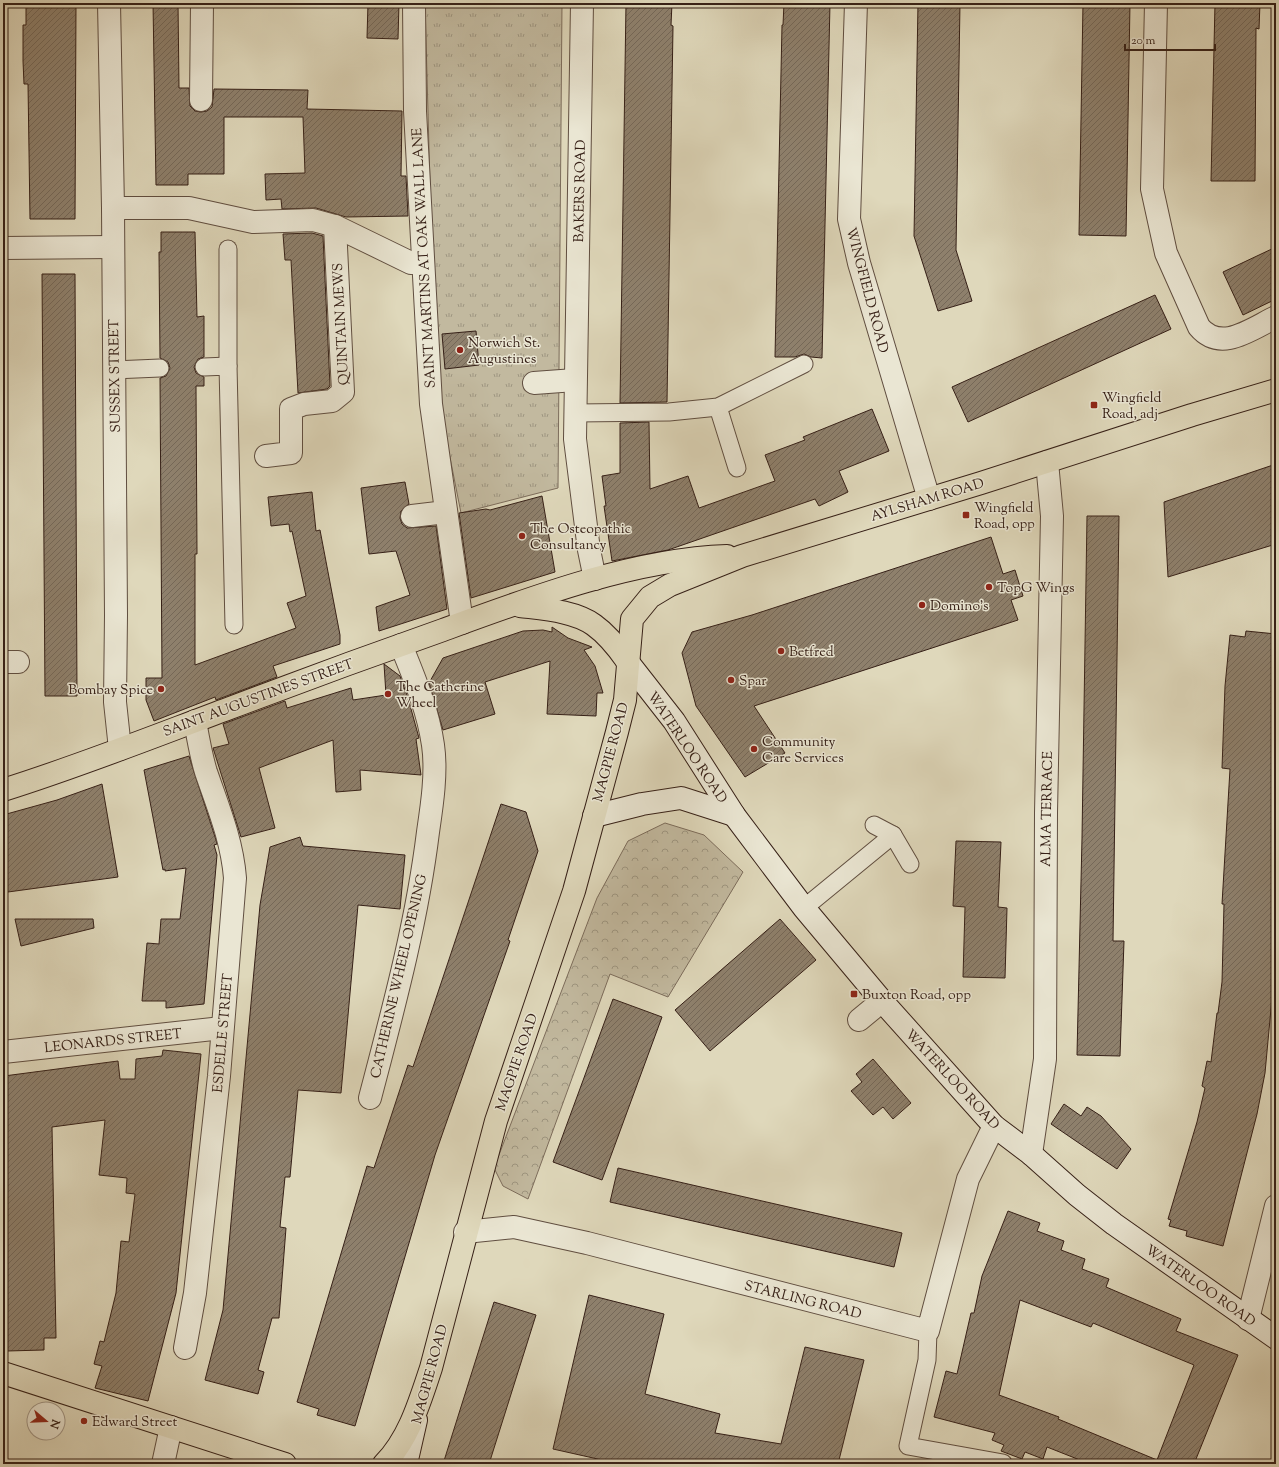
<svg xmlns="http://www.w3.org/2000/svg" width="1279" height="1467" viewBox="0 0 1279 1467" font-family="'Sorts Mill Goudy',serif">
	<defs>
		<pattern id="grass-tufts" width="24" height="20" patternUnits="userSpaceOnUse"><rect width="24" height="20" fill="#c2b99f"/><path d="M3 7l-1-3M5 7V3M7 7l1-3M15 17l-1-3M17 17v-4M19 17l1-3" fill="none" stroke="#9e9681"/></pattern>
		<pattern id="forest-crowns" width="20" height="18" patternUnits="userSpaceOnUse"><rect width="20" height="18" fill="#c2b99f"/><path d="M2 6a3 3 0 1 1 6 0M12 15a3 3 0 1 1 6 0" fill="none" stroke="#9e9681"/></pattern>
		<pattern id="building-hatch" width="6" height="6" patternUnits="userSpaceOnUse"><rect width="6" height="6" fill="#8e806c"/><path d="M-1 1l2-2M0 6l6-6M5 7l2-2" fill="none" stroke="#756858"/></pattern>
	</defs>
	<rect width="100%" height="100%" fill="#dfd8bb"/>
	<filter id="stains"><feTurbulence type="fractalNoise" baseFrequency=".005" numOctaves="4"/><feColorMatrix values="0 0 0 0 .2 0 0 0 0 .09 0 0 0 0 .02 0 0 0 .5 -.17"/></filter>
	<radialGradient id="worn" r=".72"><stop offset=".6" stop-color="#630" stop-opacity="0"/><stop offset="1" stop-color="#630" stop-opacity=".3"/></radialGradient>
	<!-- grass -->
	<path fill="url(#grass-tufts)" stroke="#7c6c5b" d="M 425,3 L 562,3 L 558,488 L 461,513 L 437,392 L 434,331 Z"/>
	<!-- forest -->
	<path fill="url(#forest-crowns)" stroke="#7c6c5b" d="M 665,823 L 704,835 L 743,872 L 668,997 L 610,974 L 528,1199 L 503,1186 L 494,1168 L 597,898 L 628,841 Z"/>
	<!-- building -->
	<g fill="url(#building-hatch)" stroke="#362017" fill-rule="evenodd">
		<path d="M 26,3 L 76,3 L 75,219 L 30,219 L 28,84 L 24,84 L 23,61 L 23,25 L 26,25 Z"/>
		<path d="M 153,3 L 178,3 L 179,88 L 189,88 L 190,106 L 195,111 L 201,112 L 207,111 L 212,107 L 214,89 L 308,90 L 307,109 L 402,111 L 401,176 L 406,176 L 408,216 L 346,217 L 316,208 L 282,209 L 281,199 L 266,200 L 265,174 L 305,173 L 303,117 L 224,117 L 224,174 L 188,174 L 188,185 L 156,185 Z"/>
		<path d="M 368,3 L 399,3 L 398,39 L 367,38 Z"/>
		<path d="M 626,3 L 672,3 L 671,25 L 673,26 L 667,402 L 620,403 Z"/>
		<path d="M 784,3 L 830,3 L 822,358 L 811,357 L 804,354 L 795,357 L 775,357 L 782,25 L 783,25 Z"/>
		<path d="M 918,3 L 960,3 L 956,250 L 972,301 L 938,311 L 914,236 Z"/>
		<path d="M 1083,3 L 1130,3 L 1126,236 L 1079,235 Z"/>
		<path d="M 1215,3 L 1260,3 L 1259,29 L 1256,28 L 1255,181 L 1211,181 Z"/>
		<path d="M 161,232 L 195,232 L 197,317 L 204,316 L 204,357 L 198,359 L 194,367 L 196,373 L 204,377 L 204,386 L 196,386 L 197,554 L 195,554 L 195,665 L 296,628 L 287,603 L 306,596 L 292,531 L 290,532 L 289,524 L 271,526 L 268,497 L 312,492 L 316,531 L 320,530 L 340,635 L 340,644 L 273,666 L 277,677 L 216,700 L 215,697 L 154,721 L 146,700 L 146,678 L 162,678 L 160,378 L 166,376 L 170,368 L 168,362 L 160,358 L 159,252 L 161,252 Z"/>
		<path d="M 312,233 L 323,236 L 330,386 L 327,389 L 298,393 L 291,260 L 285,260 L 283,234 Z"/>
		<path d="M 1276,247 L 1276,299 L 1243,315 L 1223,272 Z"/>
		<path d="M 42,274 L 75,274 L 77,696 L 45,696 Z"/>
		<path d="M 1155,295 L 1171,329 L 968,422 L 952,387 Z"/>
		<path d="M 476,331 L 479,365 L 445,369 L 442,334 Z"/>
		<path d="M 872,409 L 889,451 L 839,471 L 848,492 L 819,506 L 815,499 L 668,550 L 612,561 L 604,506 L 606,506 L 602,476 L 620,473 L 620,423 L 649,422 L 650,489 L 688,476 L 699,508 L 775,481 L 765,455 L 805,440 L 803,437 Z"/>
		<path d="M 1276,464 L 1276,544 L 1168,577 L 1164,502 Z"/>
		<path d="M 405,482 L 409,504 L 401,511 L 400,518 L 402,524 L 407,528 L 436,526 L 447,609 L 379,631 L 376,607 L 410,595 L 396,551 L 369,554 L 361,488 Z"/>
		<path d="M 542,496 L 555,572 L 471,598 L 459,513 L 486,509 L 490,510 Z"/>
		<path d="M 1087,516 L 1119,516 L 1113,941 L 1124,941 L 1120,1056 L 1077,1055 L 1082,838 Z"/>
		<path d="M 991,537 L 1003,574 L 1015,570 L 1023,596 L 1011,600 L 1018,620 L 754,706 L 785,753 L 745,777 L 696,706 L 682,653 L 692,632 L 752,615 Z"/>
		<path d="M 552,627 L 568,638 L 592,647 L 584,650 L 595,666 L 603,693 L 597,693 L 596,716 L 547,714 L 550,661 L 485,682 L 495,714 L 443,730 L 429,683 L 443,658 L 523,631 L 543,630 L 552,632 Z"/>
		<path d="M 1246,631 L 1276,634 L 1276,955 L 1265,1073 L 1257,1114 L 1223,1246 L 1186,1236 L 1187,1231 L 1169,1226 L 1171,1220 L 1168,1219 L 1197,1122 L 1205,1088 L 1202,1086 L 1207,1061 L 1211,1062 L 1217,1013 L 1218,1013 L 1222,982 L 1224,904 L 1222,904 L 1230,769 L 1222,768 L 1225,686 L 1230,635 L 1245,637 Z"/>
		<path d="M 384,664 L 400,676 L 408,698 L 419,738 L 416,739 L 421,775 L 360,770 L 361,790 L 336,792 L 333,740 L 259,768 L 275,828 L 241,837 L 213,748 L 229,744 L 223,724 L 285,701 L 287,708 L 351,688 L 353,700 L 386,695 Z"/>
		<path d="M 189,756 L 216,840 L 217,844 L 214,845 L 217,855 L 204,1004 L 166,1008 L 166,1001 L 142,1001 L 147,943 L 159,944 L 161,919 L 180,919 L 186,868 L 165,871 L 165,869 L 163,870 L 144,770 Z"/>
		<path d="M 102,784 L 118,877 L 8,892 L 3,872 L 3,815 L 57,800 Z"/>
		<path d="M 501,804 L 526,812 L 538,851 L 508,940 L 510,941 L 435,1155 L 355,1426 L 317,1415 L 319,1409 L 297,1402 L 367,1166 L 374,1168 L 408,1065 L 413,1067 Z"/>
		<path d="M 300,837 L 303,846 L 405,855 L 400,909 L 358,905 L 341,1093 L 298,1090 L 290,1177 L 285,1177 L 280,1227 L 286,1228 L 279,1318 L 272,1318 L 258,1370 L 264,1372 L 258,1394 L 205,1380 L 223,1310 L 260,905 L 270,847 Z"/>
		<path d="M 956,841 L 1001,842 L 998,907 L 1007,908 L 1005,978 L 963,977 L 965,907 L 953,906 Z"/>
		<path d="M 15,919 L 93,919 L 94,928 L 21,946 Z"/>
		<path d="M 780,919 L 816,960 L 710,1051 L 675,1010 Z"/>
		<path d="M 613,999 L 662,1017 L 602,1180 L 553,1162 Z"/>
		<path d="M 163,1050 L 201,1054 L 176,1293 L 148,1401 L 95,1388 L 102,1366 L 94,1364 L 100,1341 L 104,1342 L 116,1293 L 121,1241 L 129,1242 L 135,1194 L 126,1193 L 127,1178 L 99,1175 L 105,1120 L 52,1127 L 56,1338 L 44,1338 L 44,1350 L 7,1351 L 3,1126 L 4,1076 L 118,1061 L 120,1079 L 135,1079 L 136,1059 L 162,1056 Z"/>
		<path d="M 873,1059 L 911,1103 L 893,1119 L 883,1107 L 873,1115 L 851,1091 L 862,1082 L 856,1074 Z"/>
		<path d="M 1064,1104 L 1081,1116 L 1087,1107 L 1101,1116 L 1131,1149 L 1117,1169 L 1051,1124 Z"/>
		<path d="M 618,1168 L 902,1233 L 894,1267 L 610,1202 Z"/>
		<path d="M 1008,1211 L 1040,1223 L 1037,1231 L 1064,1241 L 1061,1250 L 1085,1259 L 1082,1269 L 1109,1279 L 1106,1287 L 1181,1319 L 1176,1331 L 1238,1355 L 1194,1464 L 1090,1464 L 1047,1447 L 1043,1459 L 1025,1452 L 1022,1459 L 1001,1451 L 1004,1445 L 992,1440 L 995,1433 L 934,1417 L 946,1371 L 957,1374 L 971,1313 L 974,1313 L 982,1276 ZM 1020,1300 L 1091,1327 L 1093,1323 L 1194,1365 L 1157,1460 L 1058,1419 L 1059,1417 L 999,1395 Z"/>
		<path d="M 589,1295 L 664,1314 L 645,1394 L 720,1414 L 715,1433 L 781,1444 L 805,1347 L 864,1360 L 838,1464 L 620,1464 L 553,1449 Z"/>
		<path d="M 494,1302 L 536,1315 L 489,1464 L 443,1464 Z"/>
	</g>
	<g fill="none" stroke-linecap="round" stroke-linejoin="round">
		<defs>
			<g id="lane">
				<path d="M 228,366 L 228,249"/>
				<path d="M 204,367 L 228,366 L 234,625"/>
				<path d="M 113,370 L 160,368"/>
				<path d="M 718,407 L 737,468"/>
				<path d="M 575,413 L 669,412 L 718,407 L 804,364"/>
				<path d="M 893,835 L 910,864"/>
				<path d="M 804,908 L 893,835 L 874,825"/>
				<path d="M 928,1331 L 927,1360 L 908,1446 L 1003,1463"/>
			</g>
			<g id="street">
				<path d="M 109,3 L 113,208 L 116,615 L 115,702 L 120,749"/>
				<path d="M 414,3 L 415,111 L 431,404 L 462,623"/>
				<path d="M 582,3 L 575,439 L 589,550 L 595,579"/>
				<path d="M 856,3 L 849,219 L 859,263 L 929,499"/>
				<path d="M 1156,3 L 1152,189 L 1166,253 L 1199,327 C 1221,353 1251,329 1276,317"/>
				<path d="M 201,100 L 202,3"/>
				<path d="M 113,208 L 189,208 L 253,222 L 313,220 L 335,226 L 343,392 L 332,401 L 304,404 L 291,409 L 291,453 L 266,456"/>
				<path d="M 335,226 L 411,263"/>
				<path d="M 3,248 L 112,247"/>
				<path d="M 534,383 L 575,380"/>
				<path d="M 412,516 L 446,512"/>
				<path d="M 3,662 L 18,662"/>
				<path d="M 859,1020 L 882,1001"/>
				<path d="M 3,1052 L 222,1028"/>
				<path d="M 370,1098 C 393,1010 417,922 428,832 C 432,805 437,772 433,745 C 428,710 414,677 401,645"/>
				<path d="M 1031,1154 L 1045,1059 L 1046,813 L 1052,516 L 1047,462"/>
				<path d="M 465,1232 L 514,1227 L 587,1243 L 928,1331 L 968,1179 L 994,1126"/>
				<path d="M 1248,1319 L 1276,1206"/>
				<path d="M 185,1348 L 195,1293 L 219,1076 L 235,878 C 232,840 218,807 206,772 C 201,756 198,738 195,721"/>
				<path d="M 163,1464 L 171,1427"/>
			</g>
			<g id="secondary">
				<path d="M 627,661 L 674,721 L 734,815 L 804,908 L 882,1001 L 994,1126 L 1031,1154 L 1077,1195 L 1114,1224 L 1276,1338"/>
				<path d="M 594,816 L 642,804 L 681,798 L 734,815"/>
				<path d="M 406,1464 L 416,1420"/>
			</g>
			<g id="primary">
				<path d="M 520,606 C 543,609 575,611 594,625 C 608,635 618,648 627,661"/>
				<path d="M 3,790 C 80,766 155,736 230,708 C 301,681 372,655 443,630 C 530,598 634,559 727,556"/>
				<path d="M 3,1373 L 285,1464"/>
				<path d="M 384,1464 C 409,1439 420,1401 431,1368 L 496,1121 L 574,891 L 617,732 L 625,700 L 632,619 L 650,597 L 670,585 L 742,556 L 981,483 L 1192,415 L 1276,390"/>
			</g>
		</defs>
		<!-- lane casing -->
		<use href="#lane" stroke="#604e40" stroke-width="19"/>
		<!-- street casing -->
		<use href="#street" stroke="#604e40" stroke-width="24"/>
		<!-- secondary casing -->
		<use href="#secondary" stroke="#362017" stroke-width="24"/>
		<!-- primary casing -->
		<use href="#primary" stroke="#362017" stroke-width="24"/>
		<!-- lane -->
		<use href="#lane" stroke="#eae6d3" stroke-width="17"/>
		<!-- street -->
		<use href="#street" stroke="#eae6d3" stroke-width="22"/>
		<!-- secondary -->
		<use href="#secondary" stroke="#eae6d3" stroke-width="22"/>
		<!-- primary -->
		<use href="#primary" stroke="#dfd8bb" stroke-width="22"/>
	</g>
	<!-- markers -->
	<g fill="#8f2418" stroke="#eae6d3" stroke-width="1.5">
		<circle cx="460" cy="350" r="4"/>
		<rect x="1090" y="401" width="8" height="8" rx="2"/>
		<rect x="962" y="511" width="8" height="8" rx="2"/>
		<circle cx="522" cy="536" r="4"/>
		<circle cx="989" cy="587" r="4"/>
		<circle cx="922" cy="605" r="4"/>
		<circle cx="781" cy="651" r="4"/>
		<circle cx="731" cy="680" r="4"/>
		<circle cx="161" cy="689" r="4"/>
		<circle cx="388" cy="694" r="4"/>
		<circle cx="754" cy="749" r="4"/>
		<rect x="850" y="990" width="8" height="8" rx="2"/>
		<circle cx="84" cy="1421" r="4"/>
	</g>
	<g text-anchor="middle" stroke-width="3" stroke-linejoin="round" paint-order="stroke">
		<!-- street labels -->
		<g font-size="14" fill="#362017" stroke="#eae6d3">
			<text transform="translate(579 191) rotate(-89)" y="5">BAKERS ROAD</text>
			<text transform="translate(423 258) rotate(-93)" y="5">SAINT MARTINS AT OAK WALL LANE</text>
			<text transform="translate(868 290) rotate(75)" y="5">WINGFIELD ROAD</text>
			<text transform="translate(340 324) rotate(-93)" y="5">QUINTAIN MEWS</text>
			<text transform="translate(114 376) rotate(-91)" y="5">SUSSEX STREET</text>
			<text transform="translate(927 499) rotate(-17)" y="5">AYLSHAM ROAD</text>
			<text transform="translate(258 697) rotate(-20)" y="5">SAINT AUGUSTINES STREET</text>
			<text transform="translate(688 747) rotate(56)" y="5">WATERLOO ROAD</text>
			<text transform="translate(610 752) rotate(-75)" y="5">MAGPIE ROAD</text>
			<text transform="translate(1046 809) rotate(-89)" y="5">ALMA TERRACE</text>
			<text transform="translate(398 976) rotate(-77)" y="5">CATHERINE WHEEL OPENING</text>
			<text transform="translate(222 1033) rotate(-85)" y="5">ESDELLE STREET</text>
			<text transform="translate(113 1040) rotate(-6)" y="5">LEONARDS STREET</text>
			<text transform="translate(516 1062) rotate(-71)" y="5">MAGPIE ROAD</text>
			<text transform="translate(953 1079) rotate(47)" y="5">WATERLOO ROAD</text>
			<text transform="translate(1201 1285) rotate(35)" y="5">WATERLOO ROAD</text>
			<text transform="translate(803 1299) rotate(14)" y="5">STARLING ROAD</text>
			<text transform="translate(429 1374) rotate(-75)" y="5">MAGPIE ROAD</text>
		</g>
		<!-- poi labels -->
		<g font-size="14" fill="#362017" stroke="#eae6d3" text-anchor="start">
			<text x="468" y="347">Norwich St.<tspan x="468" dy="16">Augustines</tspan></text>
			<text x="1102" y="402">Wingfield<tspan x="1102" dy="16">Road, adj</tspan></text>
			<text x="974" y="512">Wingfield<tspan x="974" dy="16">Road, opp</tspan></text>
			<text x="530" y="533">The Osteopathic<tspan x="530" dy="16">Consultancy</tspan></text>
			<text x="997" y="592">TopG Wings</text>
			<text x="930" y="610">Domino's</text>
			<text x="789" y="656">Betfred</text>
			<text x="739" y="685">Spar</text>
			<text x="396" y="691">The Catherine<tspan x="396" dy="16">Wheel</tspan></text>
			<text x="153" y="694" text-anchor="end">Bombay Spice</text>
			<text x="762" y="746">Community<tspan x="762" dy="16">Care Services</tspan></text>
			<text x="862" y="999">Buxton Road, opp</text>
			<text x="92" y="1426">Edward Street</text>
		</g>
	</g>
	<!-- margin -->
	<rect width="1279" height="1467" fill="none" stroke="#dfd8bb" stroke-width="16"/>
	<rect x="4" y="4" width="1271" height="1459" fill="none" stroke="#362017" stroke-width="2"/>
	<rect x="8" y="8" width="1263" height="1451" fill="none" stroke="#362017"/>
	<!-- north arrow -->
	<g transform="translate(46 1421) rotate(109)"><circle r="19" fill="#eae6d3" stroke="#a29788"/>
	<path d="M0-3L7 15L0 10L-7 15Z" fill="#8f2418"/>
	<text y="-6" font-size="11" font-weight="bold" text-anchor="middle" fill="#362017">N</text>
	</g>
	<!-- scale -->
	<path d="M1125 44v6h90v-6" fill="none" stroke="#362017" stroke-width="2"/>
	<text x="1131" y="44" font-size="12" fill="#362017" stroke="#eae6d3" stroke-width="3" paint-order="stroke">20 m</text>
	<rect width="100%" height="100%" filter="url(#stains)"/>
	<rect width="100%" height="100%" fill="url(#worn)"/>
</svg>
